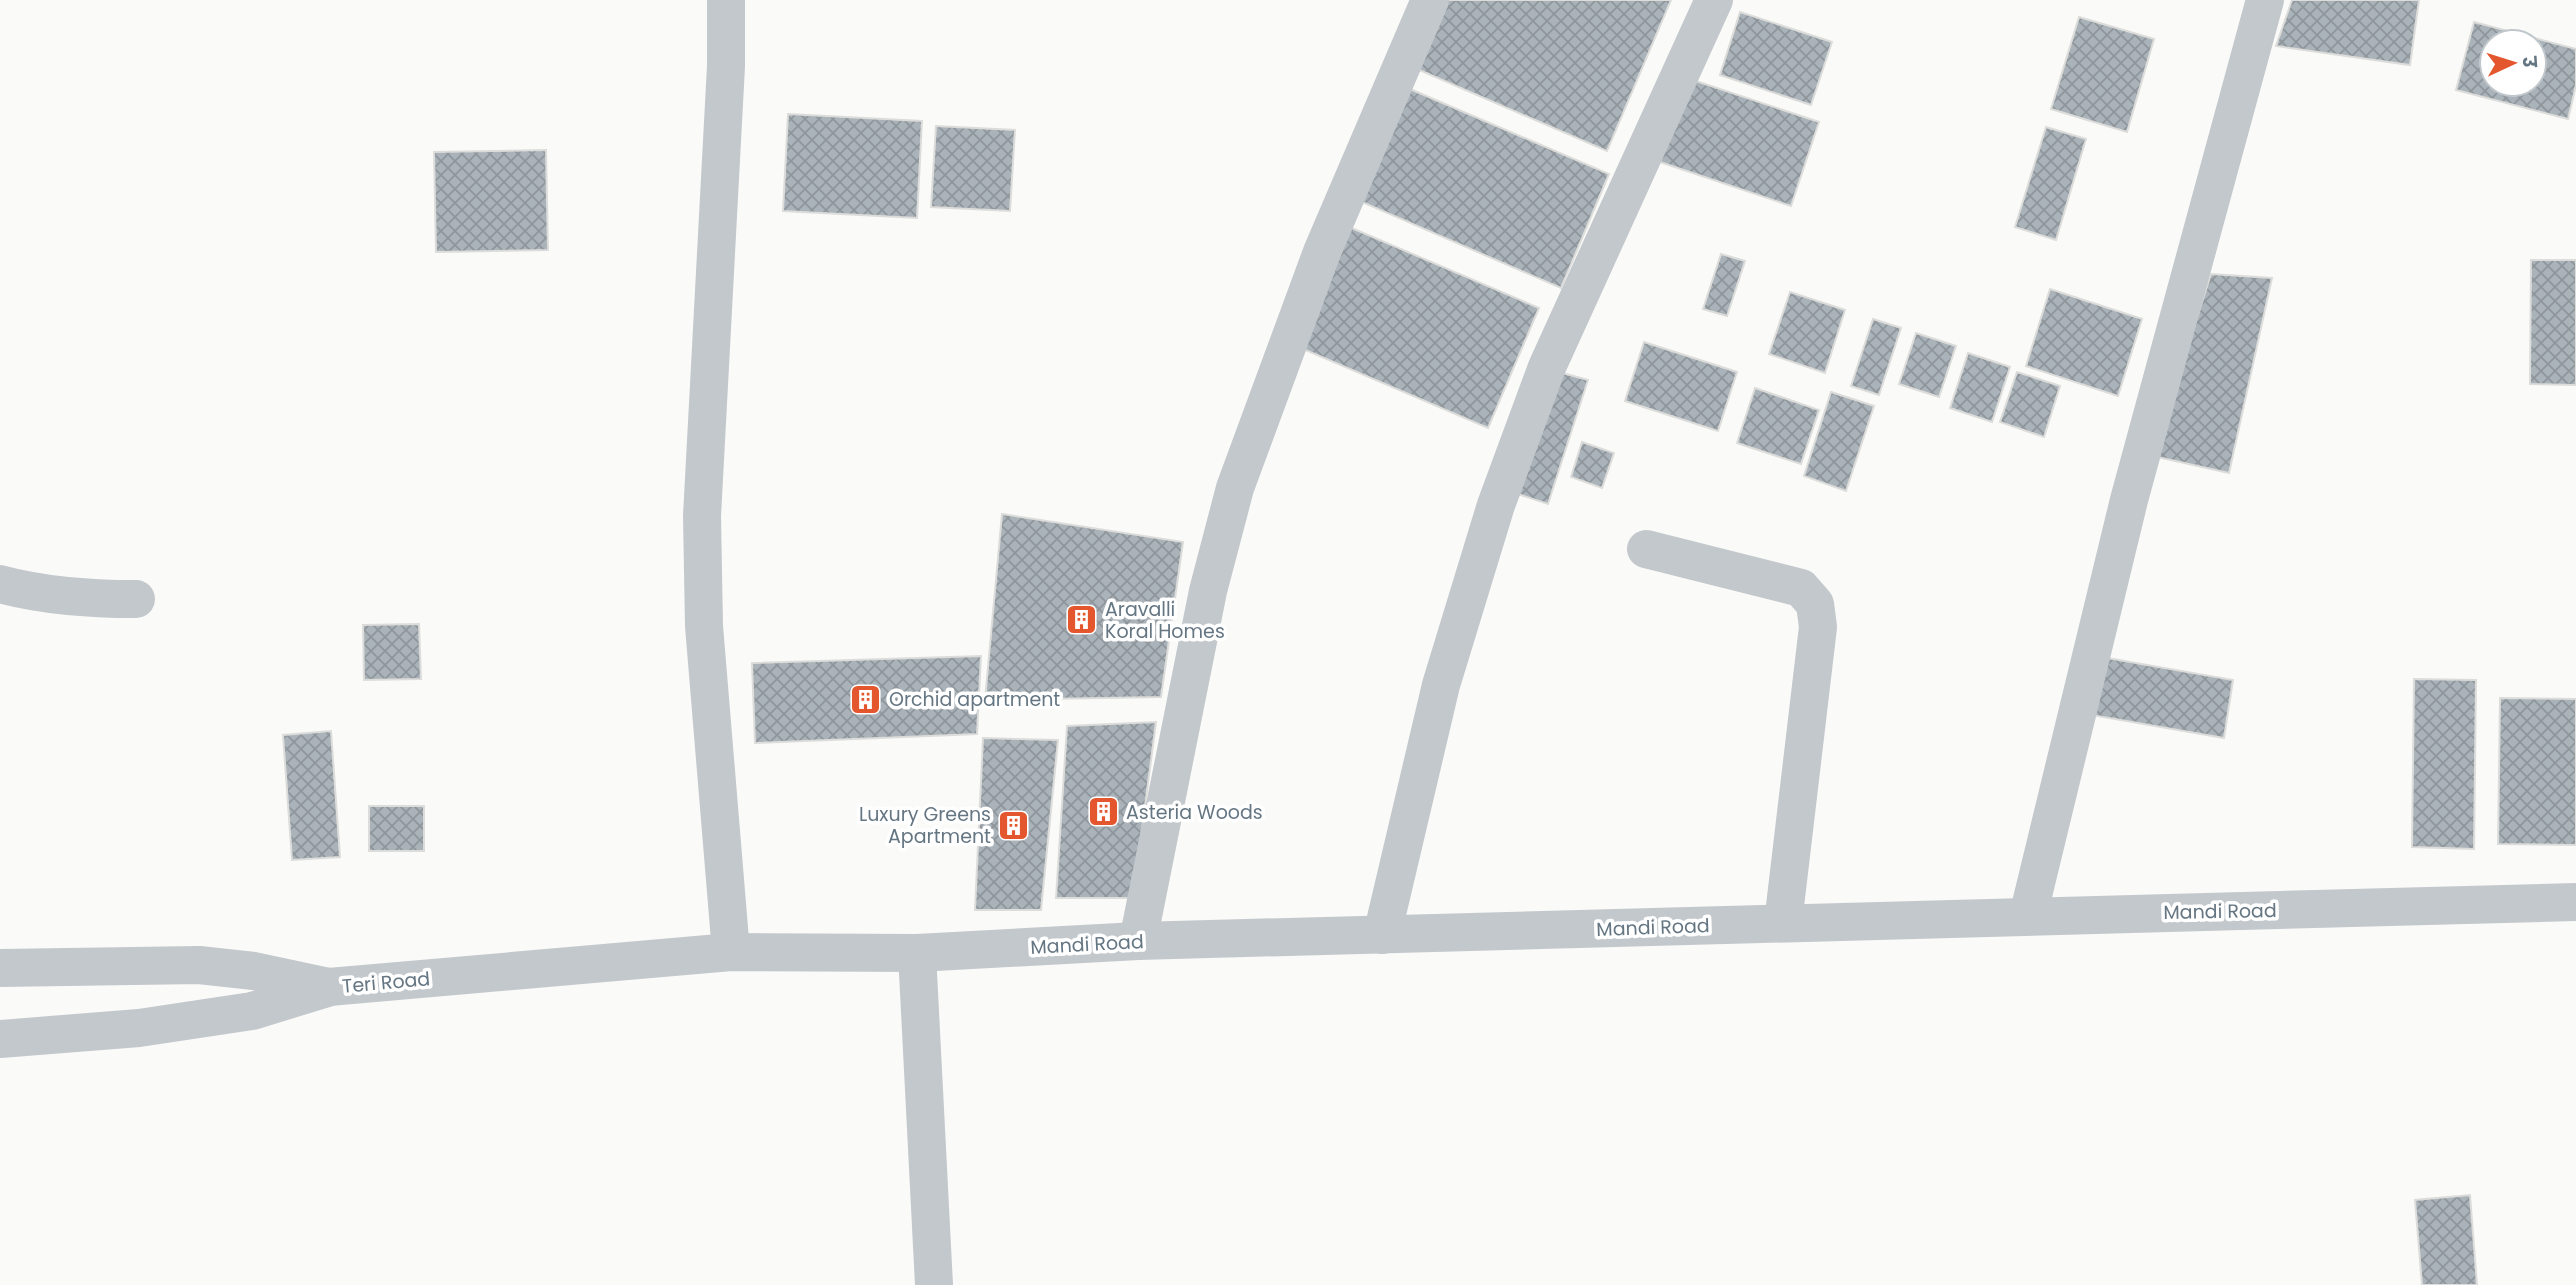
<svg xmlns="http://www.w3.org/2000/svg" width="2576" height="1285" viewBox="0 0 2576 1285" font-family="Poppins,'Noto Sans Devanagari',sans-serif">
	<defs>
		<pattern id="building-cross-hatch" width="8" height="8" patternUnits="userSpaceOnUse" patternTransform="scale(1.75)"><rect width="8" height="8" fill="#aab3b9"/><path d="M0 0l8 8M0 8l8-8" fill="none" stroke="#8e969c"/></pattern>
	</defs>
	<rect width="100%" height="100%" fill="#fafaf8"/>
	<!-- building -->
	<g fill="url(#building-cross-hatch)" stroke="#dcdcda" stroke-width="2" fill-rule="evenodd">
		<path d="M 1438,0 L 1671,0 L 1607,151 L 1410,66 Z"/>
		<path d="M 2292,0 L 2419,0 L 2410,65 L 2276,46 Z"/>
		<path d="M 1740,12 L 1832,42 L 1811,105 L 1720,75 Z"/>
		<path d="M 2079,17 L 2154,39 L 2127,132 L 2051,109 Z"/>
		<path d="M 2474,22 L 2576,49 L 2576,85 L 2568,119 L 2456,90 ZM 2492,42 L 2534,42 L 2534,84 L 2492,84 Z"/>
		<path d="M 1687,78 L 1819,122 L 1791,206 L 1660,162 Z"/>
		<path d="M 1403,86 L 1609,174 L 1561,288 L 1355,199 Z"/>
		<path d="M 788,114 L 922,121 L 917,218 L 783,211 Z"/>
		<path d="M 936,126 L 1015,130 L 1010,211 L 931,207 Z"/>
		<path d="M 2046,127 L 2086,139 L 2056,240 L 2015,227 Z"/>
		<path d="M 546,150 L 548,250 L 436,252 L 434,152 Z"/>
		<path d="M 1340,223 L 1539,308 L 1488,428 L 1289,343 Z"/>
		<path d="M 1721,254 L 1745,261 L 1727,316 L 1703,309 Z"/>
		<path d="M 2531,260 L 2576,260 L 2576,385 L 2530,384 Z"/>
		<path d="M 2211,274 L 2272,278 L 2229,473 L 2153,456 Z"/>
		<path d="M 2050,289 L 2142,319 L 2118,396 L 2026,366 Z"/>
		<path d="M 1790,292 L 1845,310 L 1825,373 L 1769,354 Z"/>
		<path d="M 1873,319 L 1901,328 L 1879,395 L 1851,386 Z"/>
		<path d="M 1916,333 L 1956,346 L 1939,397 L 1899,384 Z"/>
		<path d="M 1644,342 L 1737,372 L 1718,431 L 1625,401 Z"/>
		<path d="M 1968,353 L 2010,367 L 1992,422 L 1950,408 Z"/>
		<path d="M 1555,371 L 1588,380 L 1548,504 L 1512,492 Z"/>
		<path d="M 2017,372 L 2060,386 L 2044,437 L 2000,422 Z"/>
		<path d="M 1755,388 L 1819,410 L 1801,464 L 1737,443 Z"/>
		<path d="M 1831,392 L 1874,406 L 1846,491 L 1804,476 Z"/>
		<path d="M 1582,442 L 1614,453 L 1602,488 L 1571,477 Z"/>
		<path d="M 1002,514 L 1183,542 L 1161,697 L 985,700 Z"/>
		<path d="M 419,624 L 421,679 L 364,680 L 363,625 Z"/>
		<path d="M 981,656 L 977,734 L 755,743 L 752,663 Z"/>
		<path d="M 2096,656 L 2233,680 L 2224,738 L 2086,714 Z"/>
		<path d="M 2414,679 L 2476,680 L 2474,849 L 2412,847 Z"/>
		<path d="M 2500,698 L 2576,699 L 2576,845 L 2498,844 Z"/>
		<path d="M 1156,722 L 1133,898 L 1056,898 L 1067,726 Z"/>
		<path d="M 331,731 L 340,857 L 292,860 L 283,735 Z"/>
		<path d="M 983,738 L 1058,740 L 1041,910 L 975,910 Z"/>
		<rect x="369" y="806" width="55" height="45"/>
		<path d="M 2470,1195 L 2477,1285 L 2422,1285 L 2415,1200 Z"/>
	</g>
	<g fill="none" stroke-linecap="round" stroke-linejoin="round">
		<!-- minor -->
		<g stroke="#c3c8cc" stroke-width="38">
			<path d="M 726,0 L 726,66 L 702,516 L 704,626 L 731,952"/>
			<path d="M 1646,549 L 1801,588 L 1815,604 L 1818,627 L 1783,923"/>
			<path d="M 0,584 C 45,596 90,599 136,599"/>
			<path d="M 2028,916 L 2129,500 L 2265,0"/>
			<path d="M 1382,935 L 1441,685 L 1496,505 L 1547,367 L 1714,0"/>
			<path d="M 1138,941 L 1208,591 L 1235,488 L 1322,252 L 1430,0"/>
			<path d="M 917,953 L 934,1285"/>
			<path d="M 0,968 L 199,965 L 254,971 L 329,987 L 731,952 L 917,953 L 1138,941 L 2576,902"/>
			<path d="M 0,1039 L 139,1028 L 252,1011 L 327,988"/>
		</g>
	</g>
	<!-- icons -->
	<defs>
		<symbol id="building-square" viewBox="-11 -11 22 22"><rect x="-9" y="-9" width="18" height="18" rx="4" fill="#e4572e" stroke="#fff"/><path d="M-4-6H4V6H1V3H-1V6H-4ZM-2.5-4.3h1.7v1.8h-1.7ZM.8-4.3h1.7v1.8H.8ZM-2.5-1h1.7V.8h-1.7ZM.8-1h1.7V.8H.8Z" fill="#fff"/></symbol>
	</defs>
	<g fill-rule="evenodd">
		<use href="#building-square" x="1064" y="602" width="35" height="35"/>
		<use href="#building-square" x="848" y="682" width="35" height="35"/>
		<use href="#building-square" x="1086" y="794" width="35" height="35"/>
		<use href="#building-square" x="996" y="808" width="35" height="35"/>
	</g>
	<g text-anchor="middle" stroke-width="7" stroke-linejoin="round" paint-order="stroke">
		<!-- poi labels -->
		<g font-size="19" fill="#657683" stroke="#fff" text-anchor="start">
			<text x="1105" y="616">Aravalli<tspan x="1105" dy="22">Koral Homes</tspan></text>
			<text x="889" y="706">Orchid apartment</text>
			<text x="1126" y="819">Asteria Woods</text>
			<text x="991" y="821" text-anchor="end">Luxury Greens<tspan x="991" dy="22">Apartment</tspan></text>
		</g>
		<!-- street labels -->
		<g font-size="19" fill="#657683" stroke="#fff">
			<text transform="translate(2220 911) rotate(-1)" y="7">Mandi Road</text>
			<text transform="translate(1653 927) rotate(-2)" y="7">Mandi Road</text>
			<text transform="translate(1087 944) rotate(-3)" y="7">Mandi Road</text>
			<text transform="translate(386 982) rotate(-5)" y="7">Teri Road</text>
		</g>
	</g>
	<!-- north arrow -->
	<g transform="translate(2513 63) rotate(86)"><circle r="33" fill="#ffffff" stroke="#c1c8cd" stroke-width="2"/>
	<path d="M0-5L12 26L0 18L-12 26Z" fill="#e4572e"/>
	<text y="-10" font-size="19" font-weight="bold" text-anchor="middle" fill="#657683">उ</text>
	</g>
</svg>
